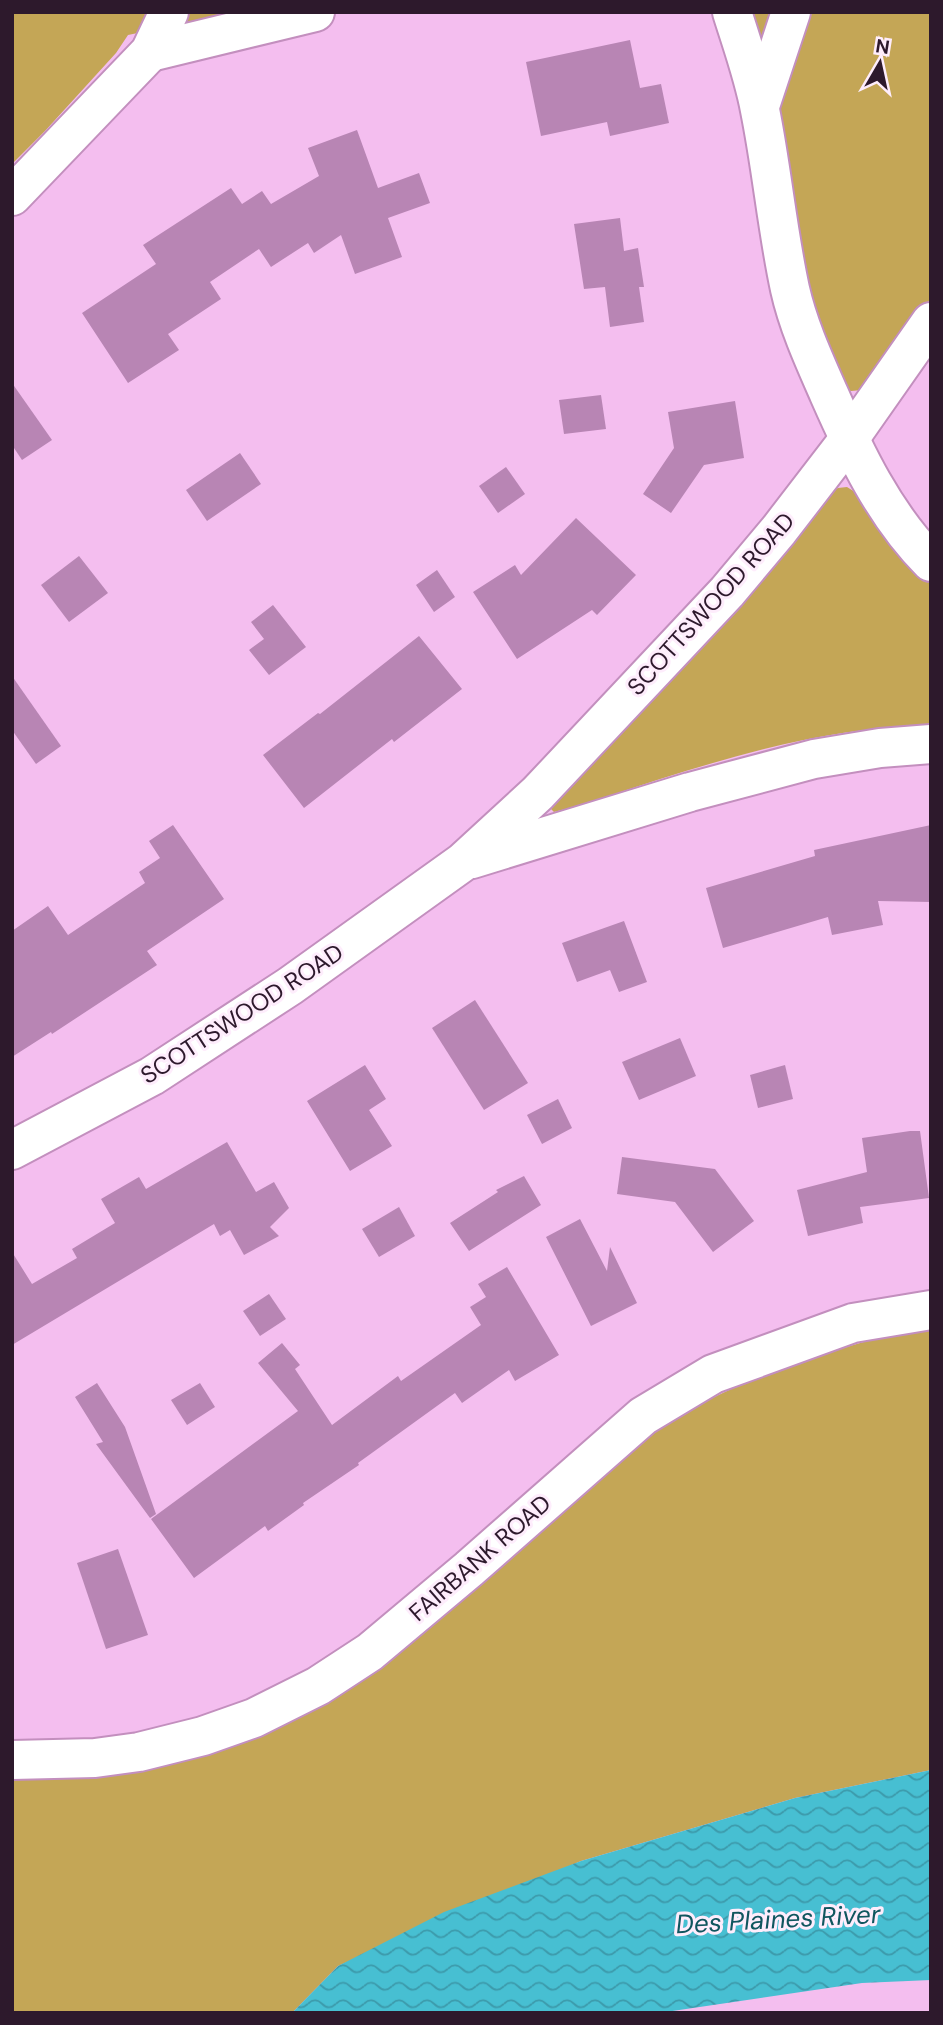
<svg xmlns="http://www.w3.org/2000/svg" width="943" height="2025" viewBox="0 0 943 2025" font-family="'DM Sans',sans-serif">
	<defs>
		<pattern id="water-waves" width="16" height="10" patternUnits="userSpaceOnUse" patternTransform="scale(1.75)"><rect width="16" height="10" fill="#47bfd2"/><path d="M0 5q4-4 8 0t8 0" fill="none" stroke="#3c9aab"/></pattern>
	</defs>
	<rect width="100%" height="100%" fill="#f4beef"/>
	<!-- green -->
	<g fill="#c4a656">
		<path d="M 12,12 L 239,12 L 128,35 L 116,53 L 45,131 L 12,164 Z"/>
		<path d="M 750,12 L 931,12 L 931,298 L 882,371 L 862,390 L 851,391 L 841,388 L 804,290 Z"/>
		<path d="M 847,487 L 855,492 L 910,562 L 931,583 L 931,726 C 837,726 746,752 657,780 C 623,791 588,804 554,812 L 550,808 L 553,803 L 620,728 L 783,556 L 829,492 L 838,488 Z"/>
		<path d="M 931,1325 L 931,1770 L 795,1798 L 581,1861 L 338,1966 L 292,2013 L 12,2013 L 12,1777 L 333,1694 L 397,1655 L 522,1549 L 602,1474 L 662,1427 L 700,1404 L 754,1378 L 802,1360 L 891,1334 Z"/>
	</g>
	<!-- water -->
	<path fill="url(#water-waves)" d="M 931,1770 L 931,1980 L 862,1983 L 659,2013 L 292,2013 L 338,1966 L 444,1912 L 581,1861 L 795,1798 Z"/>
	<!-- building -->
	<g fill="#b885b4">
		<path d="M 630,40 L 640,88 L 661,84 L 669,123 L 610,136 L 607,122 L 541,136 L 526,62 Z"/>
		<path d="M 357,130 L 378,188 L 419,173 L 430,203 L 388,218 L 402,257 L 355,274 L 341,235 L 314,253 L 308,243 L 271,267 L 259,249 L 210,282 L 221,299 L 168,334 L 179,350 L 128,383 L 82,313 L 156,264 L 143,245 L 231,188 L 242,204 L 262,191 L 271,204 L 319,176 L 308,148 Z"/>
		<path d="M 620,218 L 624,251 L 638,248 L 644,287 L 639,287 L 644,322 L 610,327 L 605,287 L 584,289 L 574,224 Z"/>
		<path d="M 12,383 L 52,440 L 22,460 L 12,445 Z"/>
		<path d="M 601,395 L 606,429 L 564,434 L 559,400 Z"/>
		<path d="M 735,401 L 744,458 L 704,465 L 671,513 L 643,494 L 674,448 L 668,412 Z"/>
		<path d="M 240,453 L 261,484 L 207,521 L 186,490 Z"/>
		<path d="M 506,467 L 525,494 L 498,513 L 479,486 Z"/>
		<path d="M 576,518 L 636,575 L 597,615 L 592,610 L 517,659 L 473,592 L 515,565 L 521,575 Z"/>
		<path d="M 79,556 L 108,593 L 69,622 L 41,585 Z"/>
		<path d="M 437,570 L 455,597 L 434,612 L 416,585 Z"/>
		<path d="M 273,605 L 306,647 L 269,675 L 249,650 L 264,639 L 251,622 Z"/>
		<path d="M 419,636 L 462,689 L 394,742 L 392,739 L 304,808 L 263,755 L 318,713 L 320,714 Z"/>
		<path d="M 12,676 L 61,746 L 36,764 L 12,730 Z"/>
		<path d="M 173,825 L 224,899 L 147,951 L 157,965 L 52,1034 L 51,1032 L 12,1057 L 12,931 L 48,906 L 68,935 L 145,883 L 139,872 L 160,858 L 149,841 Z"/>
		<path d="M 931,825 L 931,902 L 878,901 L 883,925 L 832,935 L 828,917 L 723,948 L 706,888 L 815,856 L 814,850 Z"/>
		<path d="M 624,921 L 647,982 L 619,992 L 610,970 L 577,982 L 562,943 Z"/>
		<path d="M 475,1000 L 528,1083 L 484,1110 L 432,1028 Z"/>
		<path d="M 680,1038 L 696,1076 L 639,1100 L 622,1062 Z"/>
		<path d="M 365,1065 L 386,1099 L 369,1110 L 392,1146 L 350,1171 L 307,1101 Z"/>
		<path d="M 785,1065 L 793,1099 L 758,1108 L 750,1075 Z"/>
		<path d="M 558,1099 L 572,1128 L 542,1144 L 527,1115 Z"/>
		<path d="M 910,1131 L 920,1131 L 929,1198 L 860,1207 L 863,1223 L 808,1236 L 797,1190 L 867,1172 L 862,1138 Z"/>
		<path d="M 227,1142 L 256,1192 L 274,1182 L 289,1208 L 270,1227 L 279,1236 L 244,1255 L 230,1230 L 220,1236 L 214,1224 L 12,1345 L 12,1252 L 32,1284 L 77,1258 L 72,1249 L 115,1223 L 101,1199 L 139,1177 L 146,1189 Z"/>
		<path d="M 622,1157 L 715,1169 L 754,1221 L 713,1252 L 675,1202 L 617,1194 Z"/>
		<path d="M 524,1176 L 541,1205 L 469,1251 L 450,1223 L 498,1192 L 496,1190 Z"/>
		<path d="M 399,1207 L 415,1236 L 379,1257 L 362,1229 Z"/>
		<path d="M 580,1219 L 607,1271 L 610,1247 L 637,1303 L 591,1326 L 546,1237 Z"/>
		<path d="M 507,1267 L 559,1355 L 515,1381 L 509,1370 L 462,1403 L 455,1393 L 358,1463 L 359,1465 L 303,1503 L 304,1505 L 268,1531 L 265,1526 L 194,1578 L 151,1519 L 298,1411 L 258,1363 L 282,1343 L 300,1365 L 295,1369 L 332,1425 L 398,1376 L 401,1381 L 481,1325 L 470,1307 L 486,1297 L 478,1284 Z"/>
		<path d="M 269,1294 L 286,1319 L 260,1336 L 243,1311 Z"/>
		<path d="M 97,1383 L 125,1427 L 156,1514 L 150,1518 L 96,1444 L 103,1442 L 75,1397 Z"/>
		<path d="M 200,1383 L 215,1407 L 187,1425 L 171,1400 Z"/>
		<path d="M 118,1549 L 148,1635 L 106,1649 L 77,1563 Z"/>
	</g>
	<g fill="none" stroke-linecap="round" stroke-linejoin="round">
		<defs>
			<g id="minor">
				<path d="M 732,12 C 742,44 754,77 760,110 C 772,169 777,229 790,289 C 798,325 814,360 829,394 C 855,453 884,515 931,562"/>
				<path d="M 150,52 L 315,12"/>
				<path d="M 760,106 L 791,12"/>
				<path d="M 12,196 L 150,52 L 169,12"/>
				<path d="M 472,859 L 690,792 L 814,759 L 880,748 L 931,744"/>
				<path d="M 12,1150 L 152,1076 L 290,986 L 463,862 L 538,793 L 727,592 L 779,530 L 849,439 L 931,322"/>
				<path d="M 12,1760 L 95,1758 L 139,1752 L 203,1736 L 254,1718 L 318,1686 L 370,1652 L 469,1569 L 643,1416 L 713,1374 L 853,1323 L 931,1310"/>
			</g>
		</defs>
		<!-- minor casing -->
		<use href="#minor" stroke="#c38fbe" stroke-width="42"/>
		<!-- minor -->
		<use href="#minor" stroke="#fff" stroke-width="38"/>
	</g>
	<g text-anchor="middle" stroke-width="6" stroke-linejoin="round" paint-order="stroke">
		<!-- street labels -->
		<g font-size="24" fill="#2d192c" stroke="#feedfc">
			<text transform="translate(711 604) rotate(-48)" y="8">SCOTTSWOOD ROAD</text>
			<text transform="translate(242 1014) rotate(-33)" y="8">SCOTTSWOOD ROAD</text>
			<text transform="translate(480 1558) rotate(-41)" y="8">FAIRBANK ROAD</text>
		</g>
		<!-- water labels -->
		<g font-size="26" font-style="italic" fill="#10565f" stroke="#feedfc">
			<text transform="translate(778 1919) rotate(-3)" y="9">Des Plaines River</text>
		</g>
	</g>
	<!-- border -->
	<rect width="943" height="2025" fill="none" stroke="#2d192c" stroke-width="28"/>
	<!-- north arrow -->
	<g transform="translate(880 63) rotate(9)" stroke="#feedfc" stroke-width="5" paint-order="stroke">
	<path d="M0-5L12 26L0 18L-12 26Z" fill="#2d192c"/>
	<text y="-10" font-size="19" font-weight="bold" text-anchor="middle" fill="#2d192c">N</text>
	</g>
</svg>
